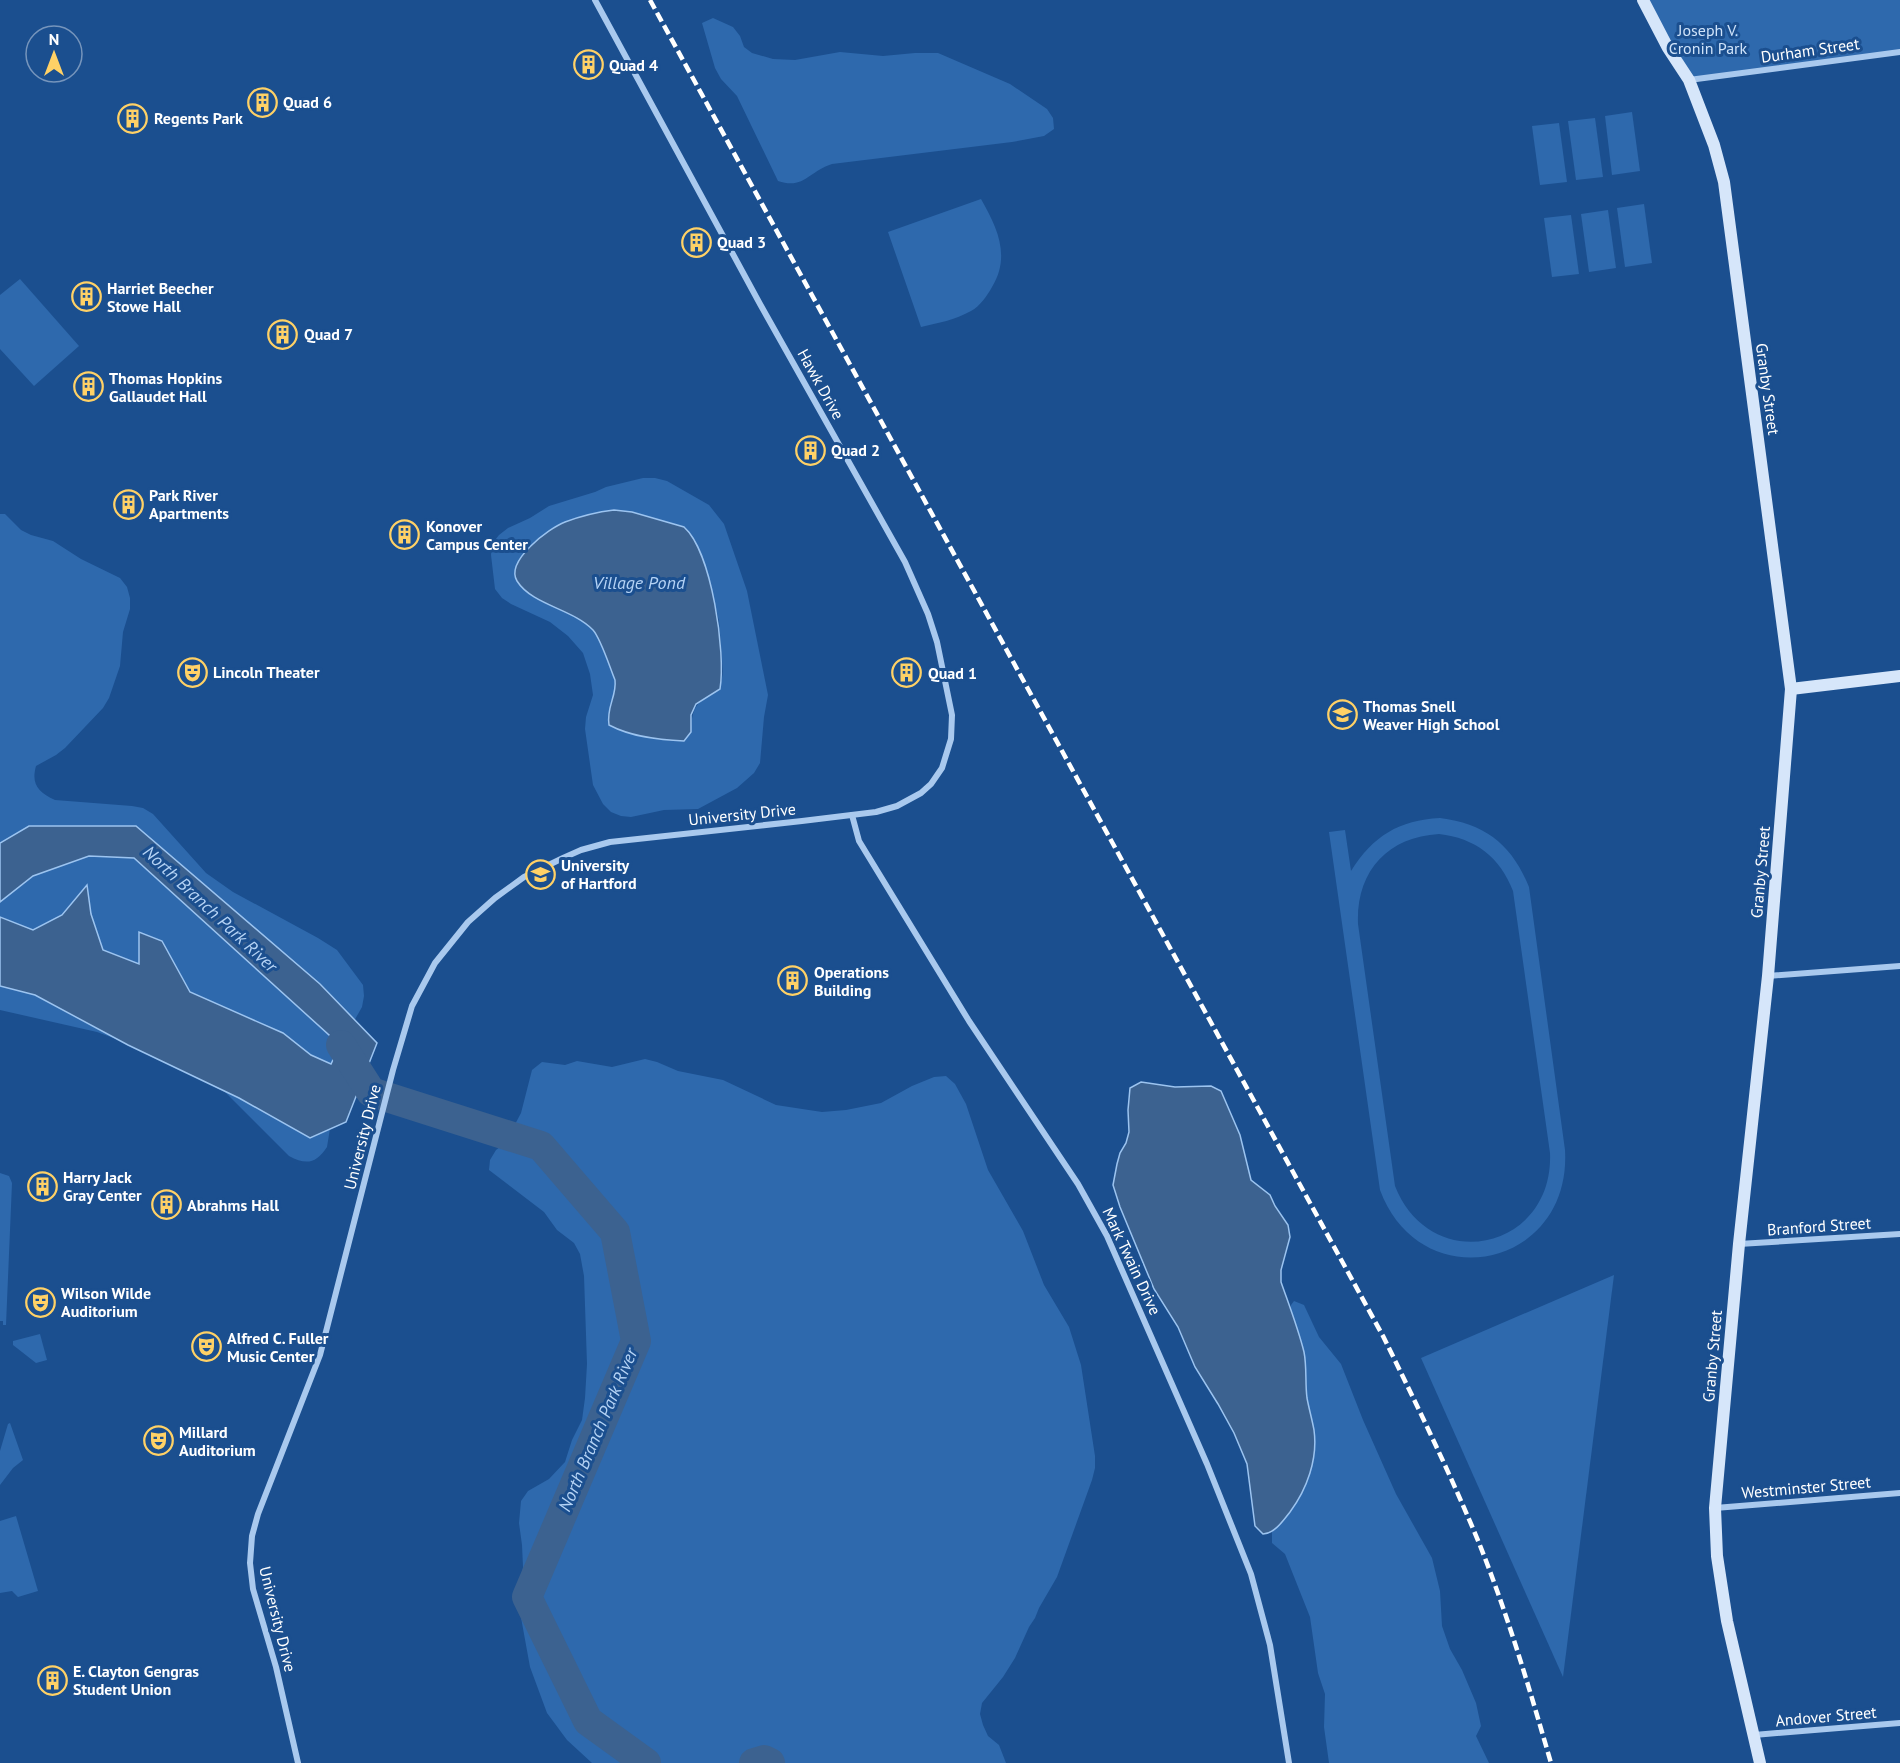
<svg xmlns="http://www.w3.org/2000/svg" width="1900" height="1763" viewBox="0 0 1900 1763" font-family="'PT Sans',sans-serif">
	<rect width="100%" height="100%" fill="#1b4f8f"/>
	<!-- green -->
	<g fill="#2e69ad" fill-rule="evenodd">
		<path d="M 1643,0 L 1900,0 L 1900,52 L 1689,80 Z"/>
		<path d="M 713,18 L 733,27 L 740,36 L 744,47 L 752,53 L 773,59 L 795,60 L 840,52 L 883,56 L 915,53 L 938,53 L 1010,84 L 1047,109 L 1053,118 L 1054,129 L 1044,136 L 1012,142 L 832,164 C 809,171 804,190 778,181 L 737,96 L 721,79 L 715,68 L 702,23 Z"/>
		<path d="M 1632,112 L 1640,171 L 1612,175 L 1605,116 Z"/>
		<path d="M 1595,118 L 1603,177 L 1576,180 L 1568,121 Z"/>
		<path d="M 1559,123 L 1567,182 L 1540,185 L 1532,126 Z"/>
		<path d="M 981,199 C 997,227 1011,256 992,287 C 987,296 980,306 971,311 C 955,320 938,323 921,327 L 888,232 Z"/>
		<path d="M 1644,204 L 1652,263 L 1625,267 L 1617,208 Z"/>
		<path d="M 1608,210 L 1616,268 L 1589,272 L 1581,214 Z"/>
		<path d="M 1571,215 L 1579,274 L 1552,277 L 1544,218 Z"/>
		<path d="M 20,279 L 79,346 L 34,386 L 0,349 L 0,295 Z"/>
		<path d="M 643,478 L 655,478 L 667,481 L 709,505 L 724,524 L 747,591 L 768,695 L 764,717 L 760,763 L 754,773 L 737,788 L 698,809 L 664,810 L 631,817 L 621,816 L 611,812 L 603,804 L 593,785 L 585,729 L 586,717 L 593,695 L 590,674 L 583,653 L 568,636 L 550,622 L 511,604 L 502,598 L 495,589 L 491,555 L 492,544 L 499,535 L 508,528 L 530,518 L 549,506 L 595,492 L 606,487 ZM 632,512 L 655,519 L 709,581 L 719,621 L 723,672 L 720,689 C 697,703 692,704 691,732 L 662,740 L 635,735 L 609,725 C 606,707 617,697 615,680 L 596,632 L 583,621 L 528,593 Z"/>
		<path d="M 0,514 L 5,514 L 21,530 L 31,535 L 53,541 L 81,559 L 120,578 L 127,587 L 130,598 L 130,609 L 123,632 L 120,666 L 109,698 L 103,708 L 65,748 L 56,755 L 36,766 C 31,784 38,792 55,800 L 132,806 L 143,808 L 153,814 L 206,873 L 233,892 L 318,938 L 337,950 L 363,985 L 364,996 L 362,1007 L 345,1037 L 327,1147 C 316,1164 306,1165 289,1156 L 222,1089 L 171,1059 L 97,1032 L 0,1010 Z"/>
		<path d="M 1440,818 C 1486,824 1512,845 1529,887 L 1565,1150 C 1572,1268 1421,1300 1380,1190 L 1329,832 L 1345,830 L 1351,871 C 1373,836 1399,820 1440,818 ZM 1439,834 C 1475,838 1500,857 1513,891 L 1550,1153 C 1554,1250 1431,1277 1395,1186 L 1358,924 C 1356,872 1387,837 1439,834 Z"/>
		<path d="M 645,1059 L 657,1062 L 678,1071 L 723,1080 L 776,1105 L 822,1112 L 846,1110 L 881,1103 L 912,1086 L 934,1077 L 946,1076 L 955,1084 L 966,1104 L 988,1170 L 1023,1231 L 1044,1285 L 1069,1327 L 1081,1365 L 1095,1456 L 1095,1468 L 1092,1480 L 1057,1577 L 1039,1608 L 1035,1618 L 1029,1627 L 1015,1658 L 1003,1677 L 982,1703 L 980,1714 L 983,1725 L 988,1736 L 999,1745 L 1006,1763 L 592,1763 L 567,1740 L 547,1713 L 530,1667 L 518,1601 L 523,1567 L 522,1545 L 519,1523 L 521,1501 L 528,1491 L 549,1479 L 565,1462 L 572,1440 L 582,1420 L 585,1398 L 587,1364 L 584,1276 L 580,1254 L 574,1243 L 557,1230 L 544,1212 L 489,1170 L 490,1160 L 496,1150 L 505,1143 L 521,1113 L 532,1070 L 542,1062 L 565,1065 L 577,1061 L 612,1067 Z"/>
		<path d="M 0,1173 L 9,1176 L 12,1183 L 6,1325 L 3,1325 L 3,1321 L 0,1321 Z"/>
		<path d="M 1614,1275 L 1563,1677 L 1421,1358 Z"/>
		<path d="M 1294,1301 L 1304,1305 L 1319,1337 L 1341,1364 L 1363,1420 L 1396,1494 L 1432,1558 L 1440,1591 L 1442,1626 L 1450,1649 L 1462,1670 L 1476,1703 L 1481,1726 L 1476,1736 L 1489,1763 L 1329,1763 L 1324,1727 L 1325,1694 L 1318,1673 L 1310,1617 L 1285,1554 L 1272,1543 L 1272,1532 L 1288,1515 L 1314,1431 L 1307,1398 L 1304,1354 L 1291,1311 L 1291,1305 Z"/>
		<path d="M 40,1334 L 47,1360 L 36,1363 L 13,1345 L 13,1341 Z"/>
		<path d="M 10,1423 L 23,1460 L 13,1468 L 0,1485 L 0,1451 L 8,1424 Z"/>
		<path d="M 16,1516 L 38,1591 L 18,1597 L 12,1591 L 0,1593 L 0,1521 Z"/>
	</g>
	<!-- water -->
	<g fill="#3c6290" stroke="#9cc4f0" stroke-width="1.5">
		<path d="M 614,510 L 632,512 L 684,527 C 712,552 726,653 720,689 L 696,704 L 691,715 L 691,732 L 684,741 C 658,740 632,737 609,725 C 606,707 617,696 615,680 C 610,668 601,639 593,630 C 573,609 532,605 517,581 C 505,561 549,528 565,522 C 581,516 597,512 614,510 Z"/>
		<path d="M 29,826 L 136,826 L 320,984 L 377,1043 L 346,1122 L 310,1138 L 239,1098 L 128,1045 L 35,995 L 0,986 L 0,917 L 33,930 L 62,915 L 87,885 L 91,914 L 103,950 L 139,964 L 139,932 L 162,941 L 190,992 L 283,1033 L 311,1055 L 331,1064 L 340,1045 L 134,858 L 89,856 L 33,876 L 0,902 L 0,843 Z"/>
		<path d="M 1141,1082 L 1175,1087 L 1211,1086 L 1221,1091 L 1240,1135 L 1251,1180 L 1270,1195 L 1275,1206 L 1288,1225 L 1290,1237 L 1281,1270 L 1281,1282 C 1289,1305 1298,1328 1304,1352 C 1307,1367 1305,1383 1307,1398 C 1309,1409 1312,1419 1314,1430 C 1318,1459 1307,1489 1290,1512 C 1283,1521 1274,1534 1263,1534 L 1255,1526 L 1247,1464 L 1234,1433 L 1218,1404 L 1195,1367 L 1178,1327 L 1154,1289 L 1120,1207 L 1113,1185 L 1117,1164 L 1120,1153 L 1126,1143 L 1129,1132 L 1128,1110 L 1130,1088 Z"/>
	</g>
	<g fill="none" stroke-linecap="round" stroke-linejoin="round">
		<!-- river -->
		<g stroke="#3c6290" stroke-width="30">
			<path d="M 341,1045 L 371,1092 L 541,1146 L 615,1232 L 636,1341 L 527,1597 L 588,1721 L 646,1763"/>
			<path d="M 754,1763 L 764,1760 L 770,1763"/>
		</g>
		<!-- minor -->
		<g stroke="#a9c9ee" stroke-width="6">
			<path d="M 1689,80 L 1900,52"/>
			<path d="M 852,815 L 859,841 L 969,1021 L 1078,1184 L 1107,1236 L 1207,1464 L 1251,1574 L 1270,1645 L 1289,1763"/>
			<path d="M 1768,976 L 1900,966"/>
			<path d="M 1739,1244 L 1900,1234"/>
			<path d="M 1715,1508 L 1900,1493"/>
			<path d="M 1754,1735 L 1900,1723"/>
			<path d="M 298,1763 L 276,1667 L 253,1589 L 250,1563 L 252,1536 L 258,1514 L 320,1355 L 393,1070 L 412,1006 L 435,963 L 468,922 L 495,898 L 524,877 L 563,858 L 581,850 L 610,842 L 802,821 L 876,812 L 897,806 L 921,793 L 931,784 L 942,768 L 951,739 L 952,715 L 937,642 L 928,614 L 905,562 L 760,304 L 595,0"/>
		</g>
		<!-- secondary -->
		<g stroke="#d6e6fa" stroke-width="12">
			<path d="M 1643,0 L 1668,48 L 1689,80 L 1714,145 L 1724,182 L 1791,689 L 1768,976 L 1739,1244 L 1715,1508 L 1717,1556 L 1727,1621 L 1760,1763"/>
			<path d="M 1791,689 L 1900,676"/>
		</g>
		<!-- rail -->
		<path stroke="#fff" stroke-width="4.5" stroke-dasharray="10 4.5" stroke-linecap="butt" d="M 650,0 L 1383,1336 C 1416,1403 1448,1469 1477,1538 C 1507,1612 1529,1687 1551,1763"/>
	</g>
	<!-- icons -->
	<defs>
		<symbol id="building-ring" viewBox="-11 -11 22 22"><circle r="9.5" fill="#1b4f8f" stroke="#ffd166" stroke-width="1.5"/><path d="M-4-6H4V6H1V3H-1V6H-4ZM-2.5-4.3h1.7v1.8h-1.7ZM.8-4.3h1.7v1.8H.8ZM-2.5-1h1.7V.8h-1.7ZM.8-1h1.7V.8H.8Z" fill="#ffd166"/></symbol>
		<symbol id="theatre-ring" viewBox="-11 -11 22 22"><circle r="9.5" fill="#1b4f8f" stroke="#ffd166" stroke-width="1.5"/><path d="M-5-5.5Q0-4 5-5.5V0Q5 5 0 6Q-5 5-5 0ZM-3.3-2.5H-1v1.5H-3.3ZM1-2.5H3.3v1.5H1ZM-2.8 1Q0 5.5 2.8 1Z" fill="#ffd166"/></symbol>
		<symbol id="school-ring" viewBox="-11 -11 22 22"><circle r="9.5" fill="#1b4f8f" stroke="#ffd166" stroke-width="1.5"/><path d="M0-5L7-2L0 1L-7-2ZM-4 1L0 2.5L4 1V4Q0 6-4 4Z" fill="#ffd166"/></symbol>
		<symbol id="university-ring" viewBox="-11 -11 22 22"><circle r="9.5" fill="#1b4f8f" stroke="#ffd166" stroke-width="1.5"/><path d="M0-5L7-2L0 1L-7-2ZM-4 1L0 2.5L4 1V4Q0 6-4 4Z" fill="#ffd166"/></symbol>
	</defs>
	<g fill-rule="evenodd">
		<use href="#building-ring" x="572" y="48" width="33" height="33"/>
		<use href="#building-ring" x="246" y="86" width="33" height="33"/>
		<use href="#building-ring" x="116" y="102" width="33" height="33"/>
		<use href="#building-ring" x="680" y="226" width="33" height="33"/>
		<use href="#building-ring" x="70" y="280" width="33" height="33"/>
		<use href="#building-ring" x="266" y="318" width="33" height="33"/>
		<use href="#building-ring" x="72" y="370" width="33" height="33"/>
		<use href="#building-ring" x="794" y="434" width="33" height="33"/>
		<use href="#building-ring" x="112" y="488" width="33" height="33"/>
		<use href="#building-ring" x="388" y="518" width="33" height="33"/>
		<use href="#theatre-ring" x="176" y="656" width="33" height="33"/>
		<use href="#building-ring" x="890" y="656" width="33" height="33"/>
		<use href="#school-ring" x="1326" y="698" width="33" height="33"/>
		<use href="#university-ring" x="524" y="858" width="33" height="33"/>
		<use href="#building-ring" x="776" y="964" width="33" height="33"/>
		<use href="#building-ring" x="26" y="1170" width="33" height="33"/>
		<use href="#building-ring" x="150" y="1188" width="33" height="33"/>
		<use href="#theatre-ring" x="24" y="1286" width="33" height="33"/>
		<use href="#theatre-ring" x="190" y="1330" width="33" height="33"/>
		<use href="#theatre-ring" x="142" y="1424" width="33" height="33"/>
		<use href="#building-ring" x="36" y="1664" width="33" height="33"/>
	</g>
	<g text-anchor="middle" stroke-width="6" stroke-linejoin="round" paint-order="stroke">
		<!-- park labels -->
		<g font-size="16" fill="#cfe3fa" stroke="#1b4f8f">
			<text x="1708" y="36">Joseph V.<tspan x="1708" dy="18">Cronin Park</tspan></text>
		</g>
		<!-- street labels -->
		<g font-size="16" fill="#fff" stroke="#1b4f8f">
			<text transform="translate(1810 50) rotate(-8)" y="6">Durham Street</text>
			<text transform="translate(821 384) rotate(61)" y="6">Hawk Drive</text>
			<text transform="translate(1768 389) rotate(82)" y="6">Granby Street</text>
			<text transform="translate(742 814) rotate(-6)" y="6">University Drive</text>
			<text transform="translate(1760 872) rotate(-85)" y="6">Granby Street</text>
			<text transform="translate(362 1137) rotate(-76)" y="6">University Drive</text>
			<text transform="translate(1819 1226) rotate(-4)" y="6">Branford Street</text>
			<text transform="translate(1132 1261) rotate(65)" y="6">Mark Twain Drive</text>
			<text transform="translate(1712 1356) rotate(-85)" y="6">Granby Street</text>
			<text transform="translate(1806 1487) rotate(-5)" y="6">Westminster Street</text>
			<text transform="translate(278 1619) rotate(76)" y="6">University Drive</text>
			<text transform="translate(1826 1716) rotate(-5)" y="6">Andover Street</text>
		</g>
		<!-- poi labels -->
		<g font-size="16" font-weight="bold" fill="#fff" stroke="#1b4f8f" text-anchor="start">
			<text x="609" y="71">Quad 4</text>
			<text x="283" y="108">Quad 6</text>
			<text x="154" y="124">Regents Park</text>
			<text x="717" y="248">Quad 3</text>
			<text x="107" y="294">Harriet Beecher<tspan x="107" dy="18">Stowe Hall</tspan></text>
			<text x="304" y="340">Quad 7</text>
			<text x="109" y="384">Thomas Hopkins<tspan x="109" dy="18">Gallaudet Hall</tspan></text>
			<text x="831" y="456">Quad 2</text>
			<text x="149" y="501">Park River<tspan x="149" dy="18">Apartments</tspan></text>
			<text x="426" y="532">Konover<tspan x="426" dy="18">Campus Center</tspan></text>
			<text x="213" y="678">Lincoln Theater</text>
			<text x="928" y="679">Quad 1</text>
			<text x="1363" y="712">Thomas Snell<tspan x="1363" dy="18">Weaver High School</tspan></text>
			<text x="561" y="871">University<tspan x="561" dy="18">of Hartford</tspan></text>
			<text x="814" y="978">Operations<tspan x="814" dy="18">Building</tspan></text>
			<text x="63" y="1183">Harry Jack<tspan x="63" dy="18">Gray Center</tspan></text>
			<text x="187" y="1211">Abrahms Hall</text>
			<text x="61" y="1299">Wilson Wilde<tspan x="61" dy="18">Auditorium</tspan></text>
			<text x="227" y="1344">Alfred C. Fuller<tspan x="227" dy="18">Music Center</tspan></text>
			<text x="179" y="1438">Millard<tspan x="179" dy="18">Auditorium</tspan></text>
			<text x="73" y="1677">E. Clayton Gengras<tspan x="73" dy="18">Student Union</tspan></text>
		</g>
		<!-- water labels -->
		<g font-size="18" font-style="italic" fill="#b5d3f5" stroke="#1b4f8f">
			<text x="639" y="589">Village Pond</text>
			<text transform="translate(210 909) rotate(43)" y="6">North Branch Park River</text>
			<text transform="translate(598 1430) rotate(-67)" y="6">North Branch Park River</text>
		</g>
	</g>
	<!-- north arrow -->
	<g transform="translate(54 54)"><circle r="28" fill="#1b4f8f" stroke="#7695bc" stroke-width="1.5"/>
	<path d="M0-4.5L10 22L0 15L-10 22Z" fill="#ffd166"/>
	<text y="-9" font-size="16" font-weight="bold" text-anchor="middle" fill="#ffffff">N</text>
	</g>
</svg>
